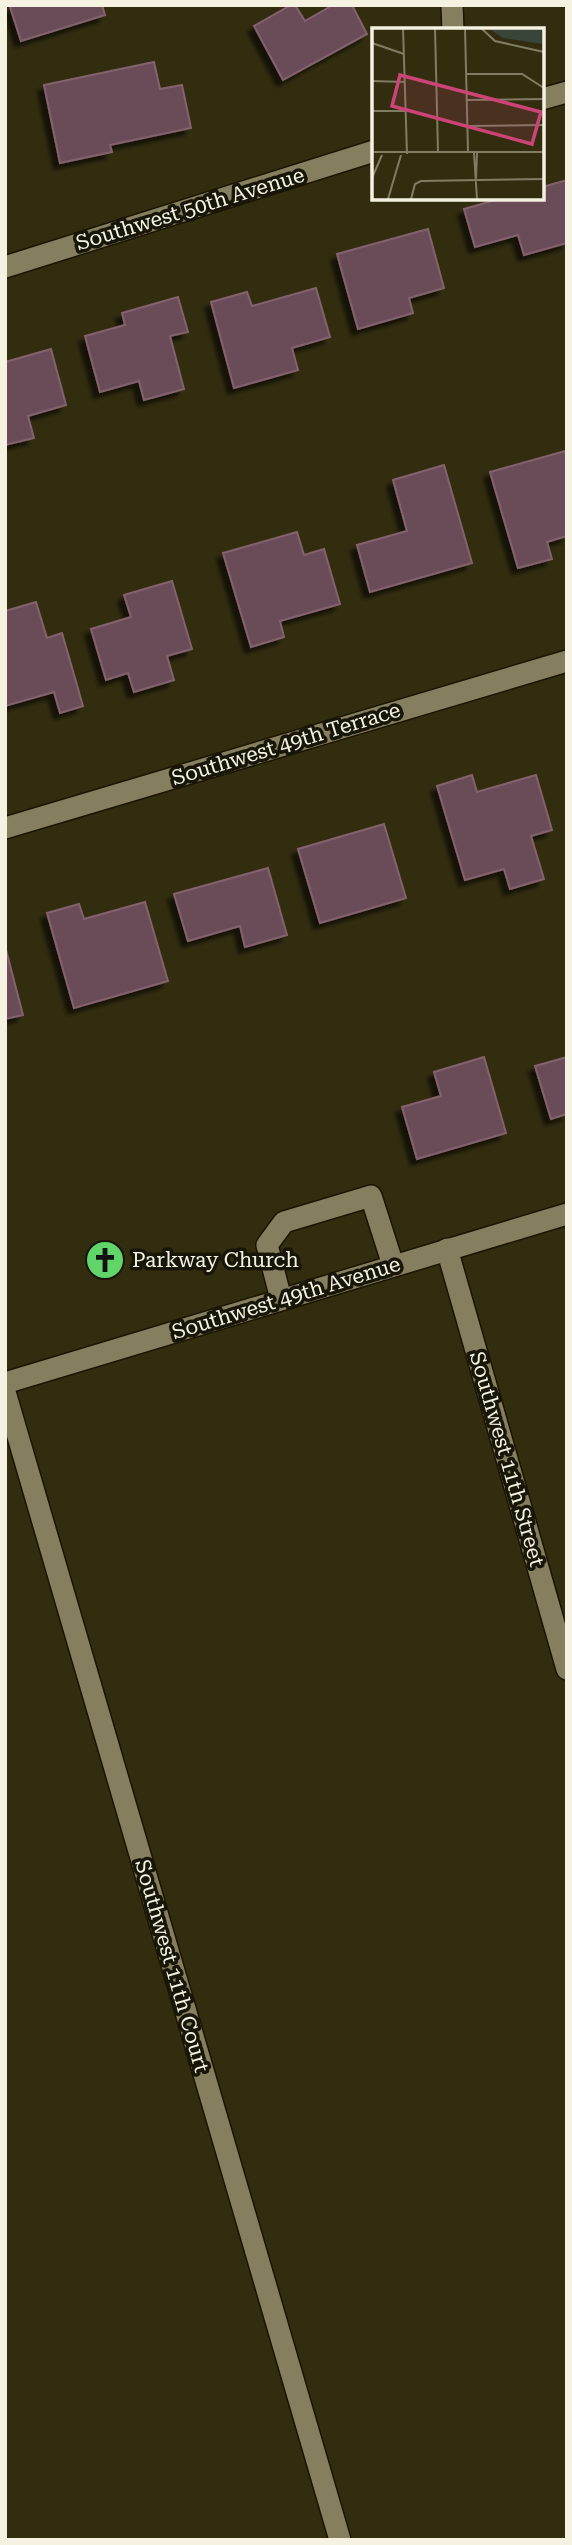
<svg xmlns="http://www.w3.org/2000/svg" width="572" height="2545" viewBox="0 0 572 2545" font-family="'Roboto Serif',serif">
	<defs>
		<filter id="shadow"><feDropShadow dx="-6" dy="6" stdDeviation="2" flood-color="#0009"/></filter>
	</defs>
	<rect width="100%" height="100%" fill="#332d10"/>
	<!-- building -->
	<g fill="#6b4c58" stroke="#83626e" stroke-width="2" filter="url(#shadow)">
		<path d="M 16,5 L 102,5 L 105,15 L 21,41 L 10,7 Z"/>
		<path d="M 291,5 L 295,5 L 305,21 L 333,5 L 352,5 L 367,34 L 283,80 L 254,26 Z"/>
		<path d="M 154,62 L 160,89 L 182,85 L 191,128 L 110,145 L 112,152 L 60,163 L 44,85 Z"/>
		<path d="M 567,180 L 567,243 L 524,255 L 518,235 L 475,247 L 464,209 L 503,198 L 542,198 L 542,187 Z"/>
		<path d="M 428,229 L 444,288 L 409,298 L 413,313 L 358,329 L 337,254 Z"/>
		<path d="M 316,288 L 330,337 L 292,348 L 298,370 L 234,388 L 211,302 L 247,292 L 252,306 Z"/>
		<path d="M 178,297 L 188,332 L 170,336 L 184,389 L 144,400 L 139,381 L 100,392 L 85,336 L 125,325 L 122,313 Z"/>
		<path d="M 51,349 L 66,405 L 28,416 L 34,438 L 5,445 L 5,362 Z"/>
		<path d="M 565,451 L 567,459 L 567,536 L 547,542 L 552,559 L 518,568 L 490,472 Z"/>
		<path d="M 444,465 L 472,563 L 370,592 L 357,545 L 407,531 L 393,480 Z"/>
		<path d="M 297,532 L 304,555 L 324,549 L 340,604 L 280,621 L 284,637 L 251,647 L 223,553 Z"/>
		<path d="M 172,581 L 192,649 L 167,656 L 174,680 L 134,692 L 128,673 L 106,680 L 91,629 L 131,617 L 124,595 Z"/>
		<path d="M 36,602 L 47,638 L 62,633 L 83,706 L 60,713 L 54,692 L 5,706 L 5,611 Z"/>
		<path d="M 472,775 L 477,792 L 536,775 L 552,830 L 531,836 L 544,879 L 510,889 L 504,869 L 465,880 L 437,786 Z"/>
		<path d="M 384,824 L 406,898 L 320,923 L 298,849 Z"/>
		<path d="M 268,868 L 287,935 L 245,947 L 240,926 L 188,941 L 174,894 Z"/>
		<path d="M 145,902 L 168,981 L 74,1008 L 47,913 L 79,904 L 84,919 Z"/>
		<path d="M 5,946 L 23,1015 L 5,1019 Z"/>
		<path d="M 484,1057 L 506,1133 L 417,1159 L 402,1107 L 441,1096 L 434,1072 Z"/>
		<path d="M 567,1057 L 567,1114 L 551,1119 L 535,1066 Z"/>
	</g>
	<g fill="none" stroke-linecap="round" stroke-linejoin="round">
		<defs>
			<g id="minor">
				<path d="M 452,5 L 453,30"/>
				<path d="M 542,99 L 567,92"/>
				<path d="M 5,267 L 374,151"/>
				<path d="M 5,828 L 567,661"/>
				<path d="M 447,1249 L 567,1669"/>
				<path d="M 281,1299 L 267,1245 L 284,1222 L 371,1196 L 393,1265"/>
				<path d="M 5,1383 L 567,1214"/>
				<path d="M 5,1392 L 340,2540"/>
			</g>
		</defs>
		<!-- minor casing -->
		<use href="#minor" stroke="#1b1500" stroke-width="24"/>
		<!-- minor -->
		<use href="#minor" stroke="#857e5f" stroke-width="21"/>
	</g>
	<!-- icons -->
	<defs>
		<symbol id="church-disc" viewBox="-11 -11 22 22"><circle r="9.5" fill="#61d46a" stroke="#181509"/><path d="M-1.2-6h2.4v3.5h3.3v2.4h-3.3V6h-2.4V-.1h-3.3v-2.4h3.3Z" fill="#111"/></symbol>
	</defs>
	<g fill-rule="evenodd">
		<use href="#church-disc" x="83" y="1238" width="44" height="44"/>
	</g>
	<g text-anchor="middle" stroke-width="7" stroke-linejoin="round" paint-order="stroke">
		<!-- street labels -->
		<g font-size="21" fill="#f6f2e1" stroke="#181509">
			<text transform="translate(190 209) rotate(-17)" y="7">Southwest 50th Avenue</text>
			<text transform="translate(286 744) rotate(-17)" y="7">Southwest 49th Terrace</text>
			<text transform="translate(286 1298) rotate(-17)" y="7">Southwest 49th Avenue</text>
			<text transform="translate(507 1459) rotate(74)" y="7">Southwest 11th Street</text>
			<text transform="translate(172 1966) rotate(74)" y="7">Southwest 11th Court</text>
		</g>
		<!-- poi labels -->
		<g font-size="21" fill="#f6f2e1" stroke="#181509" text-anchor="start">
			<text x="132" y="1267">Parkway Church</text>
		</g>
	</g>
	<!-- overview -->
	<g transform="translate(372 28)">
		<rect width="172" height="172" fill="#332d10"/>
		<path d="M 116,0 L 171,0 L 171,16 L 131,10 Z" fill="#394538"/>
		<path fill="none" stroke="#817c64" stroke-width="2" d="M 31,0 L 35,126M 63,0 L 66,124M 93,0 L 96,124M 109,0 L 123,13 L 172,24M 0,15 L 32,26M 95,46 L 150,46 L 172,60M 0,53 L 33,54M 95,72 L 172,71M 0,83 L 34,83M 97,98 L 172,97M 0,124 L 172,124M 102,125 L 105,171M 0,150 L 10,127M 104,150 L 105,125M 16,171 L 29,127M 39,171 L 43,156 L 49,153 L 172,151"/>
		<path fill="#cc4476" fill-opacity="0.15" stroke="#cc4476" stroke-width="3.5" d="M 28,47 L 169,84 L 160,116 L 20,78 Z"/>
		<rect width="172" height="172" fill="none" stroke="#f6f2e1" stroke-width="3.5"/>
	</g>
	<!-- border -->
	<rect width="572" height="2545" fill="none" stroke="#f6f2e1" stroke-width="14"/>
</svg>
